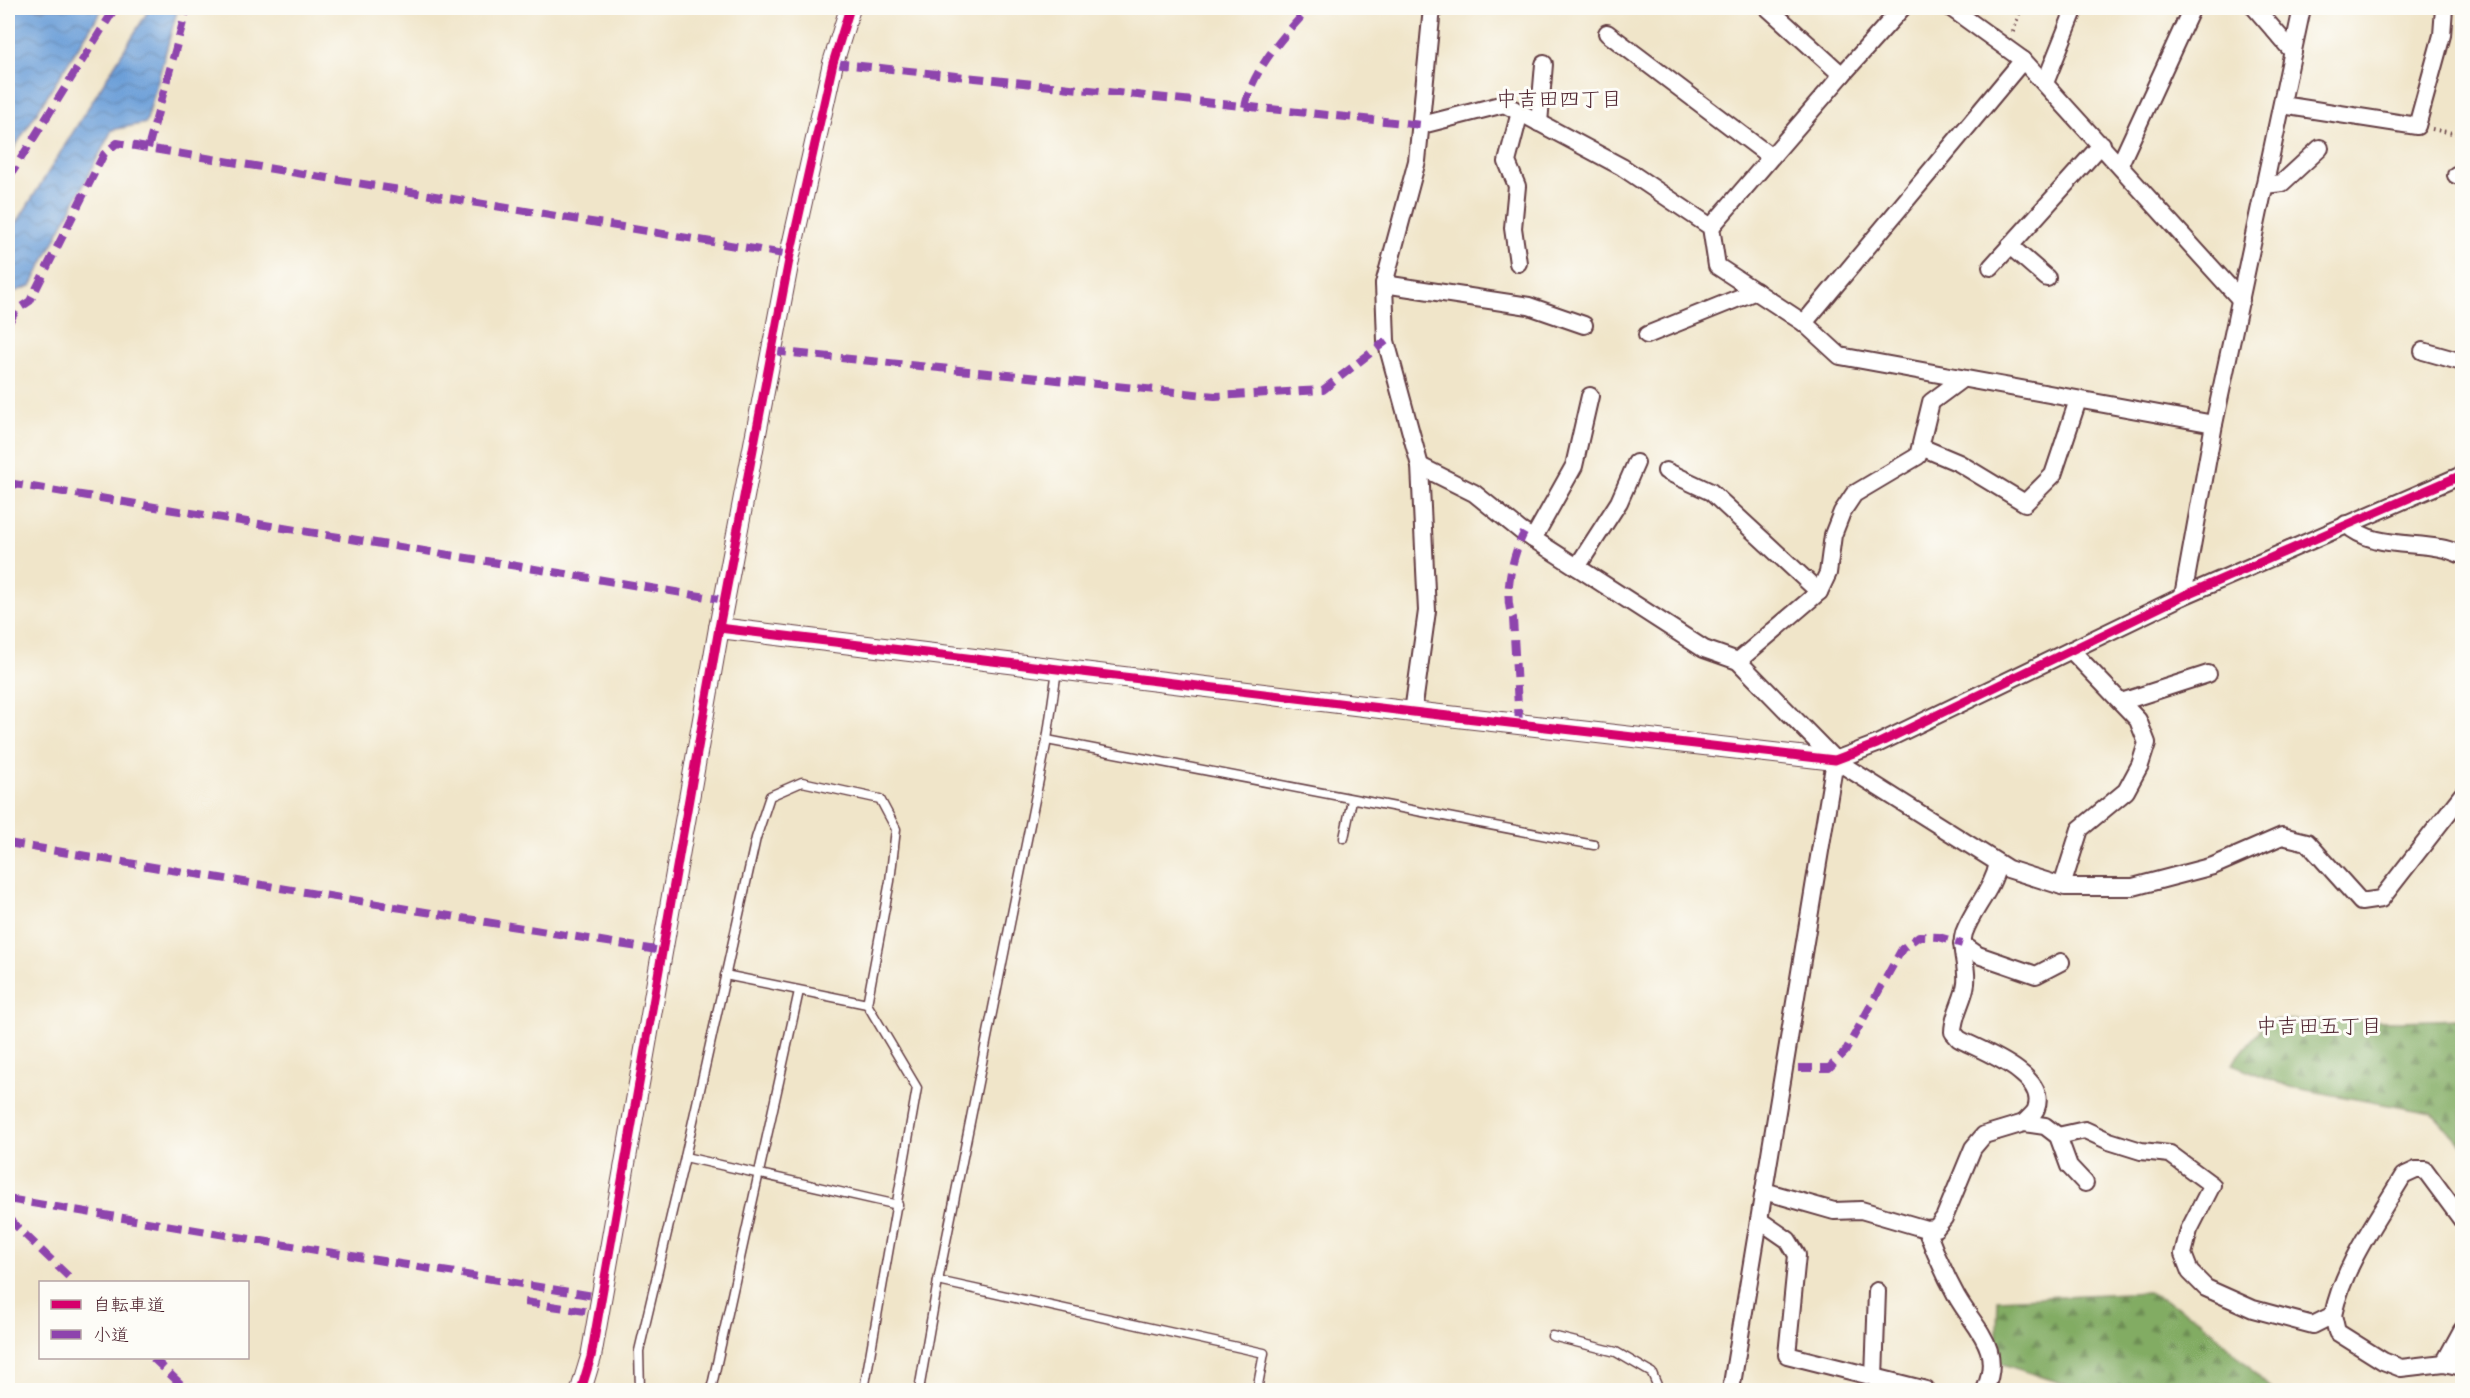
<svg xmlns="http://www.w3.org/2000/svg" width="2470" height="1398" viewBox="0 0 2470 1398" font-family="Itim,'Klee One',sans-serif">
	<defs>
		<pattern id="forest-firs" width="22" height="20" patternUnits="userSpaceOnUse" patternTransform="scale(1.5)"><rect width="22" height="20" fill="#82ac63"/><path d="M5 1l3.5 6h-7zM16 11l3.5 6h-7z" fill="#6c8b52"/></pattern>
		<pattern id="water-waves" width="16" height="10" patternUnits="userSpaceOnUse" patternTransform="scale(1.5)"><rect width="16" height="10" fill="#6c9fd8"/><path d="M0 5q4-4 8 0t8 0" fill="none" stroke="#5b81af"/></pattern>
	</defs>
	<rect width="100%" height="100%" fill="#fdfcf7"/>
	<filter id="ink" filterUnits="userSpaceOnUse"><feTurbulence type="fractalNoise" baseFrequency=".0167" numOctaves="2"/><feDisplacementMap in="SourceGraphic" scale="12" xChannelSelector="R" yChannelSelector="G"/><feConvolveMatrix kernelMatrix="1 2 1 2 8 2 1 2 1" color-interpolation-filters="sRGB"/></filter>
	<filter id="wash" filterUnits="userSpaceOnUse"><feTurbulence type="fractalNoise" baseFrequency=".008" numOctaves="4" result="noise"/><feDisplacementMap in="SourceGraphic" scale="24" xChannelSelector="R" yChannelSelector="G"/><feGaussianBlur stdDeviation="1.35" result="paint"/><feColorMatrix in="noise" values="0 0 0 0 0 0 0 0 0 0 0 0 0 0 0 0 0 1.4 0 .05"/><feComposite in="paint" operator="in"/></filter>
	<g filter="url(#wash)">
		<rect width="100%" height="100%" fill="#f0e5c9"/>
		<!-- forest -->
		<g fill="url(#forest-firs)" stroke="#666647" stroke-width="1.5">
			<path d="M 2462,1019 L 2462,1145 L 2432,1113 L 2290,1087 L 2232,1064 L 2268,1020 L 2402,1021 Z"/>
			<path d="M 2148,1292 L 2199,1318 L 2272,1390 L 2083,1390 L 1996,1362 L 1998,1299 Z"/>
		</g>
		<!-- water -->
		<g fill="url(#water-waves)" stroke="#5b5f82" stroke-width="1.5">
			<path d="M 8,8 L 103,8 L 8,158 Z"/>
			<path d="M 150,8 L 178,8 L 146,123 L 112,130 L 31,286 L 8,294 L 8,237 Z"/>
		</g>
	</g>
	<g filter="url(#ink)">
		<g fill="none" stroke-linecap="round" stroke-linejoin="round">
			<defs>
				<g id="service">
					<path d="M 1047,740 L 1594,845"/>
					<path d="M 1344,838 L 1352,800"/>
					<path d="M 725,975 L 867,1004"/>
					<path d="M 685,1157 L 898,1205"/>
					<path d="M 938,1281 L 1264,1353 L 1257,1390"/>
					<path d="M 1552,1336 L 1616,1352 L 1652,1373 L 1659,1390"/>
					<path d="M 640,1390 L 639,1351 L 685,1157 L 756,838 L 770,796 L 802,782 L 880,799 L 896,829 L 890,881 L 867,1004 L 917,1088 L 864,1390"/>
					<path d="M 711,1390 L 799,991"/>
					<path d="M 919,1390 L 938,1281 L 1047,740 L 1057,670"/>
				</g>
				<g id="minor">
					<path d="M 1768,8 L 1842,75 L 1902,8"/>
					<path d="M 1951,8 L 2023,60 L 2241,300"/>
					<path d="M 2255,8 L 2293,52"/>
					<path d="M 1607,33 L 1771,157"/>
					<path d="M 2045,83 L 2075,8"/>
					<path d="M 2282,105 L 2417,126 L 2442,35 L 2444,8"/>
					<path d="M 1539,123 L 1544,64"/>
					<path d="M 1422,125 L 1504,104 L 1622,167 L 1711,227 L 1717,266 L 1804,323 L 1840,356 L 2214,424"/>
					<path d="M 2120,164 L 2191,10"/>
					<path d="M 2456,175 L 2462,177"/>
					<path d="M 2265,185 L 2282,183 L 2320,148"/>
					<path d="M 1711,227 L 1842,75"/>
					<path d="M 2010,246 L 2047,278"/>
					<path d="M 1518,263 L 1513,228 L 1517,186 L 1507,162 L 1520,112"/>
					<path d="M 1991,267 L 2102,144"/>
					<path d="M 1384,284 L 1529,306 L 1584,325"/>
					<path d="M 1804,323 L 2023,60"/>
					<path d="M 1647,335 L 1756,291"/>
					<path d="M 2423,351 L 2462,362"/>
					<path d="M 1921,447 L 1959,463 L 2025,503 L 2053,475 L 2078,400"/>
					<path d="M 1420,466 L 1474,493 L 1521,531 L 1704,649 L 1738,661 L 1835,760 L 2008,869 L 2065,887 L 2133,887 L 2213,866 L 2282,836 L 2307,842 L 2361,902 L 2381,899 L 2462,795"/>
					<path d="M 1666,471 L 1711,492 L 1819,592"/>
					<path d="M 2346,524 C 2370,547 2409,542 2440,548 C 2447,549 2455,552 2462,555"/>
					<path d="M 1533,539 L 1574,466 L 1590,396"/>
					<path d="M 1577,567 L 1619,502 L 1636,463"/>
					<path d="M 2183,596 L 2214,424 L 2302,8"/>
					<path d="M 1738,661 L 1819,592 L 1828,573 L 1833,535 L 1842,512 L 1854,494 L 1918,456 L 1931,402 L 1962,379"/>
					<path d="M 2121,702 L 2208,674"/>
					<path d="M 1413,712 L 1427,611 L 1420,466 L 1386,341 L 1384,284 L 1417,161 L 1432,8"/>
					<path d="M 1835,760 L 1877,744 L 2183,596 L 2462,475"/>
					<path d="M 1998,863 C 1993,890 1973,908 1964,933 C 1959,950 1968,966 1966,983 C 1964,1000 1953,1014 1953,1032 L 1959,1039 C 1982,1051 2049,1075 2036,1109 C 2034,1114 2027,1119 2024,1123"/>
					<path d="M 2062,886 L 2080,829 L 2126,791 L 2140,765 L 2147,743 L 2138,720 L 2071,650"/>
					<path d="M 1962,944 L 1978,955 L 2036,975 L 2061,962"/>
					<path d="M 2058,1136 L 2085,1130 L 2109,1141 L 2141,1151 L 2170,1154 L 2212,1185 L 2189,1230 L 2183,1254 L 2190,1272 L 2206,1288 L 2253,1309 L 2313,1325 L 2333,1315 L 2337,1332 L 2383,1361 L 2401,1368 L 2444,1363 L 2462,1367"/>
					<path d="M 1764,1191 L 1834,1211 L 1861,1210 L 1926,1229 L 1936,1228 L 1944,1218 L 1973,1148 L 1984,1135 L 2024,1123 L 2045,1126 L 2058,1136 L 2069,1166 L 2085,1183"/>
					<path d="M 1759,1220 L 1788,1240 L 1797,1255 L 1787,1355 L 1926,1390"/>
					<path d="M 1926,1229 C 1935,1253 1945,1275 1957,1297 C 1976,1330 2003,1348 1985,1390"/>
					<path d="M 2333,1315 C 2344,1264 2377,1220 2403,1176 L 2416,1170 L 2425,1170 L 2462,1220"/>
					<path d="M 2444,1363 L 2462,1330"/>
					<path d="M 1874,1378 L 1877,1291"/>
					<path d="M 1731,1390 L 1835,760"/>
				</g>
				<g id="tertiary">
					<path d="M 719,628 L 1413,712 L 1835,760"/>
					<path d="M 581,1390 L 591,1357 L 719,628 L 790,255 L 833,63 L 850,8"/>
				</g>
			</defs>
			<!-- service casing -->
			<use href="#service" stroke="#633d43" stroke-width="11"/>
			<!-- minor casing -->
			<use href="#minor" stroke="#633d43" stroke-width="20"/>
			<!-- tertiary casing -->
			<use href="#tertiary" stroke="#633d43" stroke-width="22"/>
			<!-- path -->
			<g stroke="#633d43" stroke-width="4" stroke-dasharray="1.5 4.5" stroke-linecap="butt">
				<path d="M 2013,32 L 2021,8"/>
				<path d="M 2432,129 L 2462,135"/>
				<path d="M 2459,159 L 2462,145"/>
			</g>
			<!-- service -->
			<use href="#service" stroke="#fff" stroke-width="8"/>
			<!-- minor -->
			<use href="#minor" stroke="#fff" stroke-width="16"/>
			<!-- tertiary -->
			<use href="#tertiary" stroke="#fff" stroke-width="20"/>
			<!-- quiet -->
			<g stroke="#8e44ad" stroke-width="8" stroke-dasharray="15 8" stroke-linecap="butt">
				<path d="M 833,63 L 1422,125"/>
				<path d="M 1245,107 C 1253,68 1284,36 1309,8"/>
				<path d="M 148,148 L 187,8"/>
				<path d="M 8,179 L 115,8"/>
				<path d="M 8,324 L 16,310 L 30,301 L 104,154 L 117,143 L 790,255"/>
				<path d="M 772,351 L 1215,396 L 1323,390 L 1386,341"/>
				<path d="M 8,483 L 725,600"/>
				<path d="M 1519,724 L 1513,618 C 1502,598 1513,553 1524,533"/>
				<path d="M 8,843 L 662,951"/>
				<path d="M 1798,1068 L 1829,1068 L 1845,1052 L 1902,949 L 1919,936 L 1939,937 L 1962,944"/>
				<path d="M 8,1199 L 600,1297"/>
				<path d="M 8,1218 L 74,1282"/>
				<path d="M 525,1302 L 598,1313"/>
				<path d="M 153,1358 L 187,1390"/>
			</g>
			<defs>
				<g id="cycleway">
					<path d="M 719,628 L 1413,712 L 1835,760 L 1877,744 L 2183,596 L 2462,475"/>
					<path d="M 581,1390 L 591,1357 L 719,628 L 790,255 L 833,63 L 850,8"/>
				</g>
			</defs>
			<!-- cycleway casing -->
			<use href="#cycleway" stroke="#fdfcf7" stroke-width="13"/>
			<!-- cycleway -->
			<use href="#cycleway" stroke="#d6006c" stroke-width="9"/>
		</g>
	</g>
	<g text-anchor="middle" stroke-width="6" stroke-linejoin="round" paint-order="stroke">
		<!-- neighbourhood labels -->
		<g font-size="21" fill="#4a1f2b" stroke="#fdfcf7">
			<text x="1559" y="106">中吉田四丁目</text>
			<text x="2319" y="1033">中吉田五丁目</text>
		</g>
	</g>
	<!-- margin -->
	<rect width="2470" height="1398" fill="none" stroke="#fdfcf7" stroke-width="30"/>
	<!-- legend -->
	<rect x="39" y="1281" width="210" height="78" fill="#fdfcf7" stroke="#b5a4a5" stroke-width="1.5"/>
	<rect x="51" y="1300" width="30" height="9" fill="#d6006c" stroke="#b5a4a5" stroke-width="1.5"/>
	<text x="93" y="1311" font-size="18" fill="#4a1f2b">自転車道</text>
	<rect x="51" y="1330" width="30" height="9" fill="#8e44ad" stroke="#b5a4a5" stroke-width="1.5"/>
	<text x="93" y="1341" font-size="18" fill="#4a1f2b">小道</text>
</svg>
